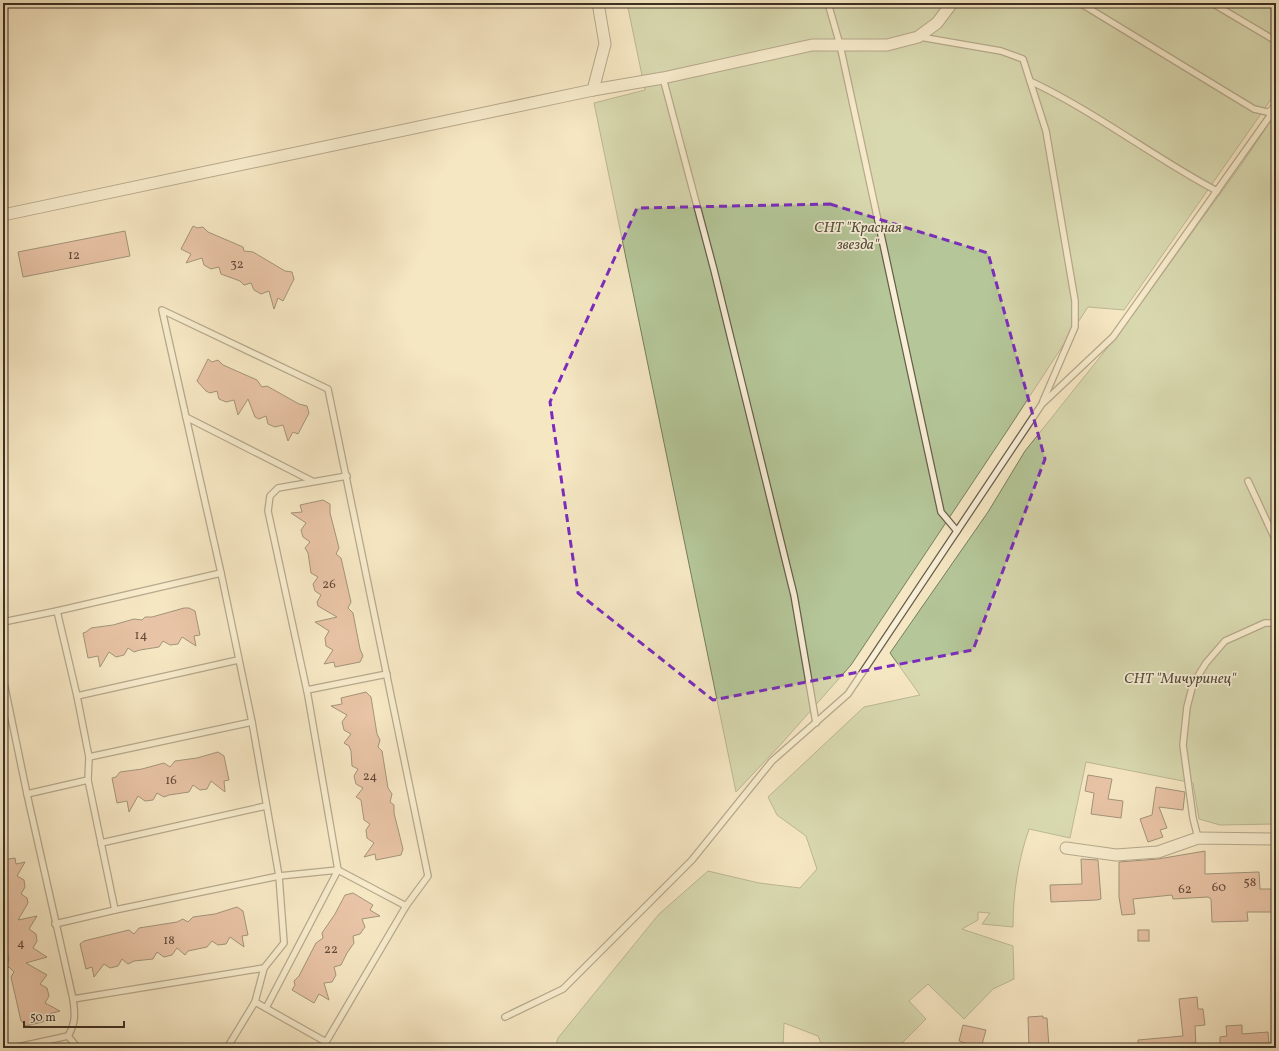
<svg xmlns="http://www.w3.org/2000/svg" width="1279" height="1051" viewBox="0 0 1279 1051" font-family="Vollkorn,serif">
	<rect width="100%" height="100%" fill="#f5e7c3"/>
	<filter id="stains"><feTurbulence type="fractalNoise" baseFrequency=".005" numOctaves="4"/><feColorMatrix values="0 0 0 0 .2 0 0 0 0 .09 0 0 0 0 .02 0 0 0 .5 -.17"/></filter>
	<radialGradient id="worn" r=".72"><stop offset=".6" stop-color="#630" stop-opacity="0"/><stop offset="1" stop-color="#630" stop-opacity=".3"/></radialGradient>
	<!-- green -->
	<g fill="#b5c799" stroke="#787c5e">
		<path d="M 627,3 L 1276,3 L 1276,92 L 1263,111 L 1124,310 L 1088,307 L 1007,431 L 851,665 L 783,742 L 736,792 L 594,103 L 645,90 Z"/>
		<path d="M 1276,113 L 1276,824 L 1220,825 L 1199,819 L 1193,783 L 1086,762 L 1070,838 L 1029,829 C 1018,861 1013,893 1013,927 L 982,924 L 990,913 L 978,912 L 978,920 L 962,929 L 1013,946 L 1014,979 L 993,989 L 964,1019 L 928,984 L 909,1001 L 926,1019 L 901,1044 L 932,1048 L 823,1048 L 818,1036 L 784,1023 L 783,1048 L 555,1048 L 558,1038 L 659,914 L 708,871 L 759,883 L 800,888 L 817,869 L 806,836 L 777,815 L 768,797 L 864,707 L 920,695 L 890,653 L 988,512 L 1025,451 L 1120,332 L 1241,165 Z"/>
	</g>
	<!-- building -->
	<g fill="#d89881" stroke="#3c3023">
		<path d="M 193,226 L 197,228 L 203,227 L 208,232 L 243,247 L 244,251 L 253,252 L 285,271 L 292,272 L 294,279 L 283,301 L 278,298 L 274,309 L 269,291 L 261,294 L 254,290 L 251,283 L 244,285 L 240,281 L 221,274 L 219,267 L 211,269 L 204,265 L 202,258 L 186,263 L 191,254 L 181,249 Z"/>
		<path d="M 125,231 L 130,256 L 23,277 L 18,252 Z"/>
		<path d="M 208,359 L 212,362 L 218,360 L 223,365 L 257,380 L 262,387 L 267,386 L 299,404 L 307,406 L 309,413 L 298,434 L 293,432 L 288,441 L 283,425 L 275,427 L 268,424 L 266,416 L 259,419 L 255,417 L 248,399 L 238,415 L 234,400 L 226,402 L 219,399 L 217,391 L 210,393 L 206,391 L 197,381 Z"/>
		<path d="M 323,500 L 330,504 L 330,513 L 339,548 L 336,554 L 341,558 L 351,602 L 348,608 L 353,613 L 360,649 L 363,656 L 360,662 L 335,667 L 334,662 L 324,664 L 333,650 L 326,646 L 325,638 L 329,631 L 315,622 L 337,617 L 318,606 L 317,602 L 321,595 L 315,591 L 313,584 L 318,577 L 311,573 L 308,553 L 305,548 L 310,542 L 303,537 L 301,530 L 306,523 L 291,513 L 302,512 L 300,505 Z"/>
		<path d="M 184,608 L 189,608 L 195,611 L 200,635 L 194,636 L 196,646 L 182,637 L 178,644 L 170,645 L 163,641 L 159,647 L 140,650 L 134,652 L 128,648 L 124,655 L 116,657 L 109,652 L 100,667 L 98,656 L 88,658 L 83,633 L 86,632 L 91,628 L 113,625 L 134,619 L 142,620 L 145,617 L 152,617 Z"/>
		<path d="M 366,692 L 371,697 L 377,734 L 380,740 L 378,747 L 382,751 L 388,788 L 392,794 L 390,802 L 394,805 L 394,813 L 403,849 L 401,855 L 376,860 L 375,854 L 364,857 L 374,843 L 367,838 L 366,830 L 370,824 L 364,820 L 361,800 L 356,797 L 363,788 L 356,784 L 354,776 L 358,769 L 352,766 L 351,751 L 349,746 L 344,743 L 351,734 L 344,730 L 342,722 L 347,715 L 331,706 L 342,704 L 341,698 Z"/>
		<path d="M 218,752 L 224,756 L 229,780 L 224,781 L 225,792 L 211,781 L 207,789 L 200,790 L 193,785 L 189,792 L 169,795 L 164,797 L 157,793 L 153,800 L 145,801 L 138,796 L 129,812 L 127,801 L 117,803 L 112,778 L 116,777 L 120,772 L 142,769 L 164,763 L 170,767 L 175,761 L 197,758 Z"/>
		<path d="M 1088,775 L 1112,779 L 1108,799 L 1123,801 L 1121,818 L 1091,814 L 1094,793 L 1085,791 Z"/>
		<path d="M 1156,787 L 1185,792 L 1183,810 L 1159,807 L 1167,828 L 1160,830 L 1163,837 L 1148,842 L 1140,819 L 1152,815 Z"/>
		<path d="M 1205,851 L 1205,874 L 1259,872 L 1260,889 L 1276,889 L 1276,912 L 1247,912 L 1248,921 L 1212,922 L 1211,899 L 1208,897 L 1173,899 L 1172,895 L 1133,899 L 1135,914 L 1122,915 L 1119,897 L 1119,862 L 1158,859 Z"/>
		<path d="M 15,858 L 16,864 L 25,862 L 17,876 L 24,880 L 25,887 L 21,894 L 27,898 L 28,903 L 18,920 L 37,916 L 29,929 L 36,934 L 37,941 L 33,948 L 47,957 L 26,963 L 47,975 L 40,984 L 47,988 L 49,996 L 45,1003 L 60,1011 L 49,1014 L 50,1020 L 26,1026 L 21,1021 L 11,977 L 14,972 L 9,967 L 5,969 L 9,960 L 5,941 L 3,944 L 3,860 Z"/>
		<path d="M 1081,859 L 1098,860 L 1101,899 L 1097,900 L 1051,902 L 1050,885 L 1082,884 Z"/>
		<path d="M 353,893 L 373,905 L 370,910 L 380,916 L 362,919 L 365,927 L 360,934 L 353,936 L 354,943 L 347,953 L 341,965 L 334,967 L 336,975 L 332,982 L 324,983 L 329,1000 L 319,994 L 314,1003 L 292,990 L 295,985 L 294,981 L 299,976 L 316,943 L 323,938 L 322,933 L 335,914 L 345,895 Z"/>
		<path d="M 237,907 L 243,911 L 248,935 L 242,936 L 244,947 L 230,937 L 226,944 L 218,945 L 212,941 L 207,947 L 188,951 L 185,955 L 177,948 L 172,955 L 164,957 L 157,952 L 153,959 L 134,961 L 128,964 L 122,959 L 118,966 L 110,968 L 104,964 L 94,977 L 92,967 L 86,969 L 80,944 L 84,941 L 129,930 L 134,934 L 139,928 L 177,922 L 183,919 L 188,922 L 193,917 L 215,914 Z"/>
		<rect x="1138" y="930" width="11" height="11"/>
		<path d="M 1197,997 L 1198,1009 L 1203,1009 L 1205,1025 L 1195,1026 L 1196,1048 L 1138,1048 L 1138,1040 L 1183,1036 L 1179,999 Z"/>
		<path d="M 1043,1016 L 1043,1018 L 1047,1018 L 1049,1048 L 1029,1048 L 1028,1017 Z"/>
		<path d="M 963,1025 L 986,1030 L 981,1048 L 963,1048 L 965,1043 L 959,1041 Z"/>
		<path d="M 1242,1025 L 1242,1034 L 1268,1032 L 1269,1044 L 1243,1045 L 1243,1048 L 1220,1048 L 1220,1037 L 1227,1036 L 1226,1026 Z"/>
	</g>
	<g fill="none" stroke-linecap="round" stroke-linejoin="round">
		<defs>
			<g id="lane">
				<path d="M 828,3 L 840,45 L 941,512 L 957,531"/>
				<path d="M 1212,3 L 1276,41"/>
				<path d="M 920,37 L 1001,51 L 1023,59 L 1030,81 C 1096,112 1153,157 1217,191"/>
				<path d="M 663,78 L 714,270 L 794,595 L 816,723"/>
				<path d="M 1030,81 L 1046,131 L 1075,301 L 1075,327 L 1043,401"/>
				<path d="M 186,417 L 312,481"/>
				<path d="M 1248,481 L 1276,541"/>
				<path d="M 221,573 L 162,310 L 328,389 L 428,876 L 406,906"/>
				<path d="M 57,611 L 77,696 L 89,757 L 88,780 L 115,910 L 279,876 L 338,870 L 406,906 L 326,1042 L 255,1002 L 264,968"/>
				<path d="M 3,622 L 57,611 L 221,573 L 252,722 L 279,876 L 284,943 L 264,968 L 73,999 L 27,794 L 3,678"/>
				<path d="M 307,690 L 387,674"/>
				<path d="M 77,696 L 238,660"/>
				<path d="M 89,757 L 252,722"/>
				<path d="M 27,794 L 88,780"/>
				<path d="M 1198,838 L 1193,818 L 1183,745 L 1187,707 L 1193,684 L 1206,663 L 1225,641 L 1265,623 L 1276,623"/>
				<path d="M 101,843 L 266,806"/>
				<path d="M 55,924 L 115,910"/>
				<path d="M 266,1008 L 338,870 L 308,696 L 268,511 L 270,496 L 278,488 L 347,476"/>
				<path d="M 505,1017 L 563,989 L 692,860 L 772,761 L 848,694 L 1042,404 L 1113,337 L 1272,113 L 1254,109 L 1080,3"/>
				<path d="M 68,1036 L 78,1048"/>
				<path d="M 13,1048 L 68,1036 C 76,1023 75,1013 73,999"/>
				<path d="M 227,1048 L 255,1002"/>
			</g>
			<g id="street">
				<path d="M 593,90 L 605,44 L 598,3"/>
				<path d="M 1272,113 L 1276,108"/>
				<path d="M 3,215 L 593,90 L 663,78 L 812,45 L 887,45 L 918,37 L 937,23 L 952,3"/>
				<path d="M 1066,848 L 1116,855 L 1158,852 L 1198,838 L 1276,839"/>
			</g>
		</defs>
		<!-- lane casing -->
		<use href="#lane" stroke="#6a5e4b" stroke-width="8"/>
		<!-- street casing -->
		<use href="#street" stroke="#6a5e4b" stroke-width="13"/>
		<!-- lane -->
		<use href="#lane" stroke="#f8efd8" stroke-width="5.5"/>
		<!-- street -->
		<use href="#street" stroke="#f8efd8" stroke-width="11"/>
	</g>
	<!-- marked area -->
	<path d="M0 0H1279V1051H0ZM 830,204 L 988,253 L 1045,459 L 973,650 L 713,700 L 578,593 L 550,402 L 637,208 Z" fill="#f5e7c3" fill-opacity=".55" fill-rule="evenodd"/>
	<path fill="none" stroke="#7b2cbf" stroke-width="3" stroke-dasharray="8 5" stroke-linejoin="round" d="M 830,204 L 988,253 L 1045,459 L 973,650 L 713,700 L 578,593 L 550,402 L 637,208 Z"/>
	<g text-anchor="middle" stroke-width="3.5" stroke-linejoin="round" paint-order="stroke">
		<!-- number labels -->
		<g font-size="13" fill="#634a3a">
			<text x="74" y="259">12</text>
			<text x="237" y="268">32</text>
			<text x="329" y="588">26</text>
			<text x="141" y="639">14</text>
			<text x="370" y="780">24</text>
			<text x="171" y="784">16</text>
			<text x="1250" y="886">58</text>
			<text x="1219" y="891">60</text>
			<text x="1185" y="893">62</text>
			<text x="169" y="944">18</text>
			<text x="21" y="947">4</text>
			<text x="331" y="953">22</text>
		</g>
		<!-- park labels -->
		<g font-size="15" font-style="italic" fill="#544e3b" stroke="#f8efd8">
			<text x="858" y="232">СНТ "Красная<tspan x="858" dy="17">звезда"</tspan></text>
			<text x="1180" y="683">СНТ "Мичуринец"</text>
		</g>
	</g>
	<!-- margin -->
	<rect width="1279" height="1051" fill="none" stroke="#f5e7c3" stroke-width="16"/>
	<rect x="4" y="4" width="1271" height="1043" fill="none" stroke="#3c3023" stroke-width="2"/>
	<rect x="8" y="8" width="1263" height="1035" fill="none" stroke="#3c3023"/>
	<!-- scale -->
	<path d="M24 1021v6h100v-6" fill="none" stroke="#3c3023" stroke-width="2"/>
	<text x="30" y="1021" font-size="12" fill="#3c3023" stroke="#f8efd8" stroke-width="3" paint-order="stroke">50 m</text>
	<rect width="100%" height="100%" filter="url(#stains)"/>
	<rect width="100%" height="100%" fill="url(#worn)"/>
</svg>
